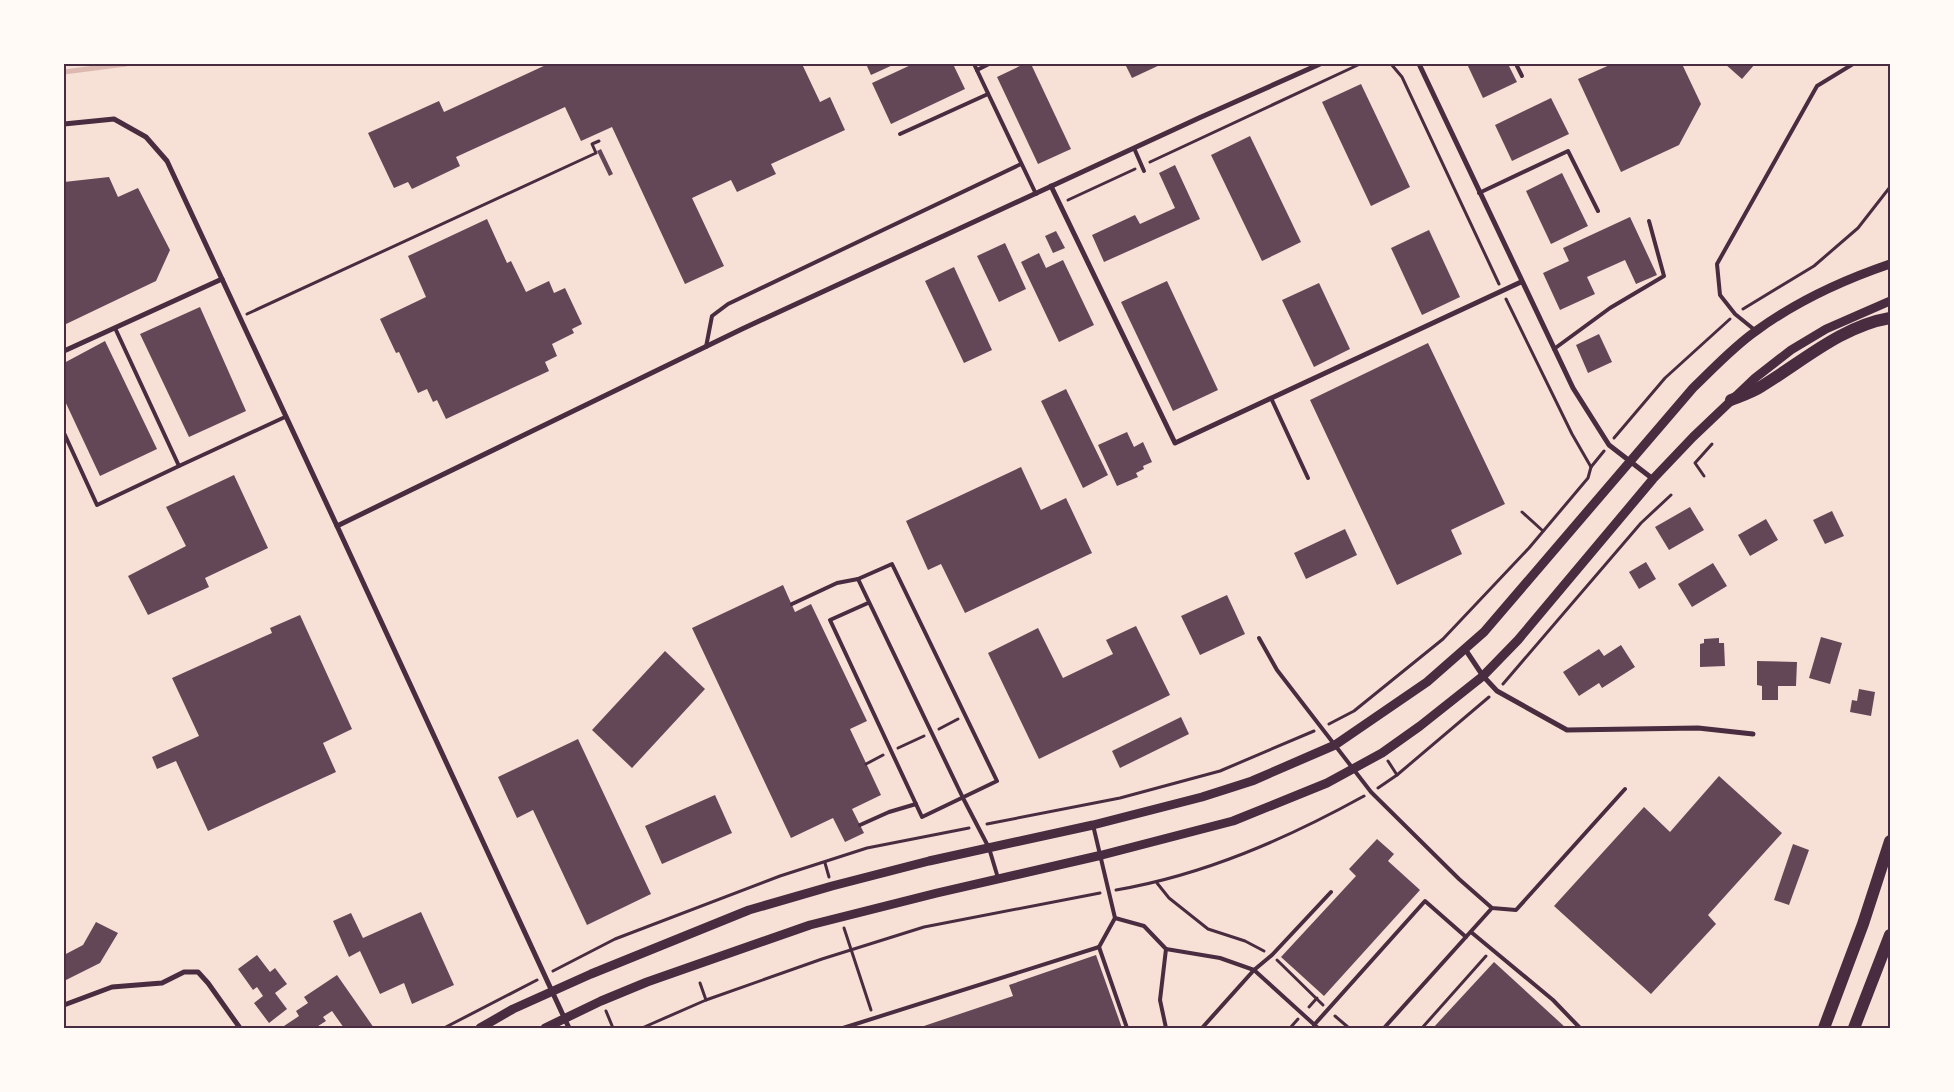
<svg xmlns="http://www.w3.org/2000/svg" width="1954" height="1092" viewBox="0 0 1954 1092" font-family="'Playfair Display',serif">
	<rect width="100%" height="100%" fill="#f7e1d7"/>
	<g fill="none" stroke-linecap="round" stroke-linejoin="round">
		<!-- stream -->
		<path stroke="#dcb8b0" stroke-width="5" d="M 64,72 L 126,64"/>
	</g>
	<!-- building -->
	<g fill="#644757">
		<path d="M 548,64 L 802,64 L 820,102 L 830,97 L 845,130 L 771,164 L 776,174 L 737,192 L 731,180 L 692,198 L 724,266 L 685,284 L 612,127 L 581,141 L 565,107 L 456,157 L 460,166 L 412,189 L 408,182 L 394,188 L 368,133 L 439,101 L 444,112 Z"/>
		<path d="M 866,64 L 895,64 L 871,75 Z"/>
		<path d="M 913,64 L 953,64 L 965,89 L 891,124 L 872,83 Z"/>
		<path d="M 1024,64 L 1031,64 L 1071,149 L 1038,164 L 997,77 Z"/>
		<path d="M 1125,64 L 1162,64 L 1132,78 Z"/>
		<path d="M 1467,64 L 1508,64 L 1517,82 L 1483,98 Z"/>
		<path d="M 1612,64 L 1682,64 L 1701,104 L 1679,145 L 1621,172 L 1578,79 Z"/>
		<path d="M 1725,64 L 1755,64 L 1742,79 Z"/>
		<path d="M 1361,84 L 1410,187 L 1371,206 L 1322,102 Z"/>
		<path d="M 1551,98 L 1569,134 L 1512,161 L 1495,125 Z"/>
		<path d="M 1250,136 L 1301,242 L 1262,261 L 1211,155 Z"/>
		<path d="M 601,149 L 613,174 L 609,176 L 597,151 Z"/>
		<path d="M 1175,165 L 1200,219 L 1104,262 L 1092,235 L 1135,215 L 1140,224 L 1175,208 L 1159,173 Z"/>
		<path d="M 1562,173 L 1588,226 L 1551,244 L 1526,191 Z"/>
		<path d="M 109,177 L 118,197 L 138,188 L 170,250 L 156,281 L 64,325 L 64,182 Z"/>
		<path d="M 1630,217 L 1657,275 L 1636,284 L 1625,260 L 1587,277 L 1595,294 L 1560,310 L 1543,273 L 1569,261 L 1563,248 Z"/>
		<path d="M 487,219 L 507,263 L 511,261 L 526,292 L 549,281 L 554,293 L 565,288 L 582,324 L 572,329 L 574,333 L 552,344 L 557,356 L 545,362 L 549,371 L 446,419 L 437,400 L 433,402 L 427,389 L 418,393 L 399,352 L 396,353 L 380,319 L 426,297 L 408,256 Z"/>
		<path d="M 1429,230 L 1460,297 L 1422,315 L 1391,248 Z"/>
		<path d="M 1056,231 L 1065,248 L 1053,253 L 1045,236 Z"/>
		<path d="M 1005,243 L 1026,289 L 999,302 L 977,256 Z"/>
		<path d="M 1039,253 L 1046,268 L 1063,260 L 1094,325 L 1059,342 L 1021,262 Z"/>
		<path d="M 954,267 L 992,350 L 964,363 L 925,281 Z"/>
		<path d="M 1167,281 L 1218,390 L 1173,411 L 1121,302 Z"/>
		<path d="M 1319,283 L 1350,349 L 1314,367 L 1282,300 Z"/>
		<path d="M 200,307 L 246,411 L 189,437 L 140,334 Z"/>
		<path d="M 1599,334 L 1612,362 L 1588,373 L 1576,345 Z"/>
		<path d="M 105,341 L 157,449 L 100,476 L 64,399 L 64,363 Z"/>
		<path d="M 1428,343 L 1505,504 L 1451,530 L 1462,554 L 1397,585 L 1310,400 Z"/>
		<path d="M 1066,389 L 1108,475 L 1083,488 L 1041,401 Z"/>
		<path d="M 1127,432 L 1134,447 L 1143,442 L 1152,462 L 1143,466 L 1144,469 L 1136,473 L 1138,477 L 1117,486 L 1098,445 Z"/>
		<path d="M 1021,467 L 1041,510 L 1066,498 L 1092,553 L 965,613 L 941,564 L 928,570 L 906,521 Z"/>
		<path d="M 234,475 L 268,548 L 205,578 L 209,587 L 148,615 L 128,576 L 186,546 L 166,507 Z"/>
		<path d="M 1690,507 L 1704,530 L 1669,550 L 1655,527 Z"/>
		<path d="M 1832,511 L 1844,536 L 1825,544 L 1813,520 Z"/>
		<path d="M 1766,519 L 1778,540 L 1750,556 L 1738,535 Z"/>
		<path d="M 1345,529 L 1357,555 L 1306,579 L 1294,553 Z"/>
		<path d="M 1646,562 L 1656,579 L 1639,589 L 1629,572 Z"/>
		<path d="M 1713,563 L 1727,586 L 1692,607 L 1678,584 Z"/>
		<path d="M 783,585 L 795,612 L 811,604 L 867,721 L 850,729 L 881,795 L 852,809 L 864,833 L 845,842 L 833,818 L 791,838 L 692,628 Z"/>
		<path d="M 1227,595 L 1245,634 L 1200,655 L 1181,616 Z"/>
		<path d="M 300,615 L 352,729 L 323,743 L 336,772 L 208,831 L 176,761 L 157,769 L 152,757 L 199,736 L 172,678 L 272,633 L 270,628 Z"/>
		<path d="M 1136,626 L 1170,695 L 1039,759 L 988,653 L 1038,628 L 1063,678 L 1113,654 L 1106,640 Z"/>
		<path d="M 1821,637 L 1842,643 L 1830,684 L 1809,678 Z"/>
		<path d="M 1719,638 L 1719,643 L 1724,643 L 1725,666 L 1700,667 L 1700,644 L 1704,643 L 1704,639 Z"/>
		<path d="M 1621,645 L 1635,667 L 1602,688 L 1599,683 L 1579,696 L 1563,672 L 1599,649 L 1604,656 Z"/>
		<path d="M 665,651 L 705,689 L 632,768 L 592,730 Z"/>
		<path d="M 1757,661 L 1797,662 L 1796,686 L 1778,686 L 1778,700 L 1762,700 L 1762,686 L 1757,685 Z"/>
		<path d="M 1859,689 L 1875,692 L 1871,716 L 1850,712 L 1852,700 L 1857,701 Z"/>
		<path d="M 1181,717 L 1189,734 L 1120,768 L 1112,751 Z"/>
		<path d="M 578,739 L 651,894 L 587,925 L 533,810 L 517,818 L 498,777 Z"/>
		<path d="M 1719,776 L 1782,833 L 1708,915 L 1716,924 L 1651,994 L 1554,906 L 1644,807 L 1670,832 Z"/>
		<path d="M 715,795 L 732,833 L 662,864 L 645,826 Z"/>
		<path d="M 1377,839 L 1394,854 L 1388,861 L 1420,890 L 1324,996 L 1281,957 L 1356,876 L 1349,869 Z"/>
		<path d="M 1793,844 L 1809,850 L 1789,905 L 1774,900 Z"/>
		<path d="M 421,912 L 454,985 L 412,1004 L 404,983 L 380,994 L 360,951 L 349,957 L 333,921 L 351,913 L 363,938 Z"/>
		<path d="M 96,922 L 118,933 L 100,963 L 64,981 L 64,955 L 83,945 Z"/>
		<path d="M 257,955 L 270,972 L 275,968 L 287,984 L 275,993 L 287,1009 L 269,1023 L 254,1003 L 263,996 L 257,987 L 253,990 L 238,969 Z"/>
		<path d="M 1096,955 L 1122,1028 L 918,1028 L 1013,996 L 1009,985 Z"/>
		<path d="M 1494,962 L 1566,1028 L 1433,1028 Z"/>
		<path d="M 337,975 L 374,1028 L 344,1028 L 332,1011 L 323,1017 L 326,1021 L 315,1028 L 281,1028 L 299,1016 L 296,1011 L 308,1003 L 304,997 Z"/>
	</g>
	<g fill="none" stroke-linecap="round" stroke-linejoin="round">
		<!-- path -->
		<g stroke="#4a2c40" stroke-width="3">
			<path d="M 1391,64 L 1402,77 L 1499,284"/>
			<path d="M 1150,162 L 1360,64"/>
			<path d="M 1068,200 L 1135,169"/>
			<path d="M 1506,299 L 1572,434 L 1591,467"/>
			<path d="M 1743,309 L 1814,266 L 1858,228 L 1890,187"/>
			<path d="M 247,314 L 596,153 L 592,144 L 599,141"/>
			<path d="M 1614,438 L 1665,378 L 1730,319"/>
			<path d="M 1704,476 L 1695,463 L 1712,444"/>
			<path d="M 1522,512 L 1543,531"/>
			<path d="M 1503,684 L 1641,523 L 1671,495"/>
			<path d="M 1329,724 L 1354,711 L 1443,639 L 1529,548 L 1588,478 L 1591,467 L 1604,451"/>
			<path d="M 939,729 L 958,719"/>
			<path d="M 898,748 L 924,736"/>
			<path d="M 1388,761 L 1397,775"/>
			<path d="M 866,764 L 883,755"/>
			<path d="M 1378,788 L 1397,775 L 1489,697"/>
			<path d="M 987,824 L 1120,798 L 1220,771 L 1314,731"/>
			<path d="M 825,863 L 829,877"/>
			<path d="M 1157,883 L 1169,898 L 1208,929 L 1245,941 L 1264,951"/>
			<path d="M 1116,890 C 1204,875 1286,839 1364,796"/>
			<path d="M 844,928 L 871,1010"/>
			<path d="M 1277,960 L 1323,1005"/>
			<path d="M 553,971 L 615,939 L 780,876 L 867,848 L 969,828"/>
			<path d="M 700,983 L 706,1000"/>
			<path d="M 1309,1007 L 1317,998"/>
			<path d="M 606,1011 L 613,1028"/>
			<path d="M 1335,1016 L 1349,1028"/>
			<path d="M 444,1028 L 537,980"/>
			<path d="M 642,1028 L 706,1000 L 822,959 L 924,927 L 1100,893"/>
			<path d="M 1290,1028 L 1298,1019"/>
			<path d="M 1422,1028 L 1486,956"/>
		</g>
		<!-- service -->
		<g stroke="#4a2c40" stroke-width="4">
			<path d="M 974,64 L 1036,194"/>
			<path d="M 1516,64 L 1522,76"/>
			<path d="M 977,70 L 989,64"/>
			<path d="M 900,134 L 988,94"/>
			<path d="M 1134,148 L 1144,171"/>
			<path d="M 1479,193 L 1568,151 L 1598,211"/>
			<path d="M 115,328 L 179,466 L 285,417"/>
			<path d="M 1756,331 L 1735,314 L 1720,295 L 1717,264 L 1817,86 L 1853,64"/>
			<path d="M 706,347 L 712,316 L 728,304 L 1021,164"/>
			<path d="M 1554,349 L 1610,308 L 1664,276 L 1649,221"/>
			<path d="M 1271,398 L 1308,478"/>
			<path d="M 64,433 L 97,505 L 179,466"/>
			<path d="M 868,603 L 830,620 L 922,817 L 997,781 L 892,564 L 858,579 L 963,798 L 989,848 L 998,878"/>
			<path d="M 792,604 L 837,583 L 858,579"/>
			<path d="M 1259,638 L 1277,670 L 1371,792 L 1459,879 L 1492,908 L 1516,910 L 1625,789"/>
			<path d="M 860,825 L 889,812 L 916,804"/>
			<path d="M 1093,825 L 1115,918 L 1144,926 L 1166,949 L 1160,1000 L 1166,1028"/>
			<path d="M 1471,932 L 1553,1000 L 1580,1028"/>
			<path d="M 1099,947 L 1127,1028"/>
			<path d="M 1166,949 L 1220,958 L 1254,970 L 1318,1028"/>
			<path d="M 1314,1025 L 1425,901 L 1466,937"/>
			<path d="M 843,1028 L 1099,947 L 1115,918"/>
			<path d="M 1202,1028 L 1254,970 L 1272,955 L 1331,892"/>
			<path d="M 1384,1028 L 1492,908"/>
		</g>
		<!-- minor -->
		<g stroke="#4a2c40" stroke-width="5">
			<path d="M 1419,64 L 1573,388 L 1609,445 L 1653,479"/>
			<path d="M 64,124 L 114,119 L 146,137 L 167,161 L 337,526 L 569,1028"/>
			<path d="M 1051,186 L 1175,443 L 1521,282"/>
			<path d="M 64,351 L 222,279"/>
			<path d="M 337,526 L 742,329 L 1199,118 L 1320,64"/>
			<path d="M 1465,649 L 1483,676 L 1497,691 L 1567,730 L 1698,728 L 1753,734"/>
			<path d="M 64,1005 L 112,987 L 162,983 L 184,972 L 198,972 L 208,983 L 240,1028"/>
		</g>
		<!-- tertiary -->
		<g stroke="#4a2c40" stroke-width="9">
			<path d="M 480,1028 L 513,1009 L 591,974 L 749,910 L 832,886 L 929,861 L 1093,825 L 1202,797 L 1252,781 L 1335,745 L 1427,682 L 1484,632 L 1693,388 C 1713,369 1733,347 1756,331 C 1797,301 1843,280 1890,264"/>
			<path d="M 545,1028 L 601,1001 L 647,982 L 810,925 L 937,893 L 1102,855 L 1233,821 L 1327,783 L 1382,753 L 1420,726 L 1483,676 L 1518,640 L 1653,479 L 1693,437 L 1755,378 L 1791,350 L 1826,329 L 1890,301"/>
		</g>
		<!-- primary -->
		<g stroke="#4a2c40" stroke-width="12">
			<path d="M 1731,400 C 1741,396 1753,392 1762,386 C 1803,361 1842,326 1890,318"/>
			<path d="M 1824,1028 L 1863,924 L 1890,841"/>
			<path d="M 1854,1028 L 1890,935"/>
		</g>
	</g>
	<!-- border -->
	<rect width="1954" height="1092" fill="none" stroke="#fffaf5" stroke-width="130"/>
	<rect x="65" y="65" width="1824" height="962" fill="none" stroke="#4a2c40" stroke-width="2"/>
</svg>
